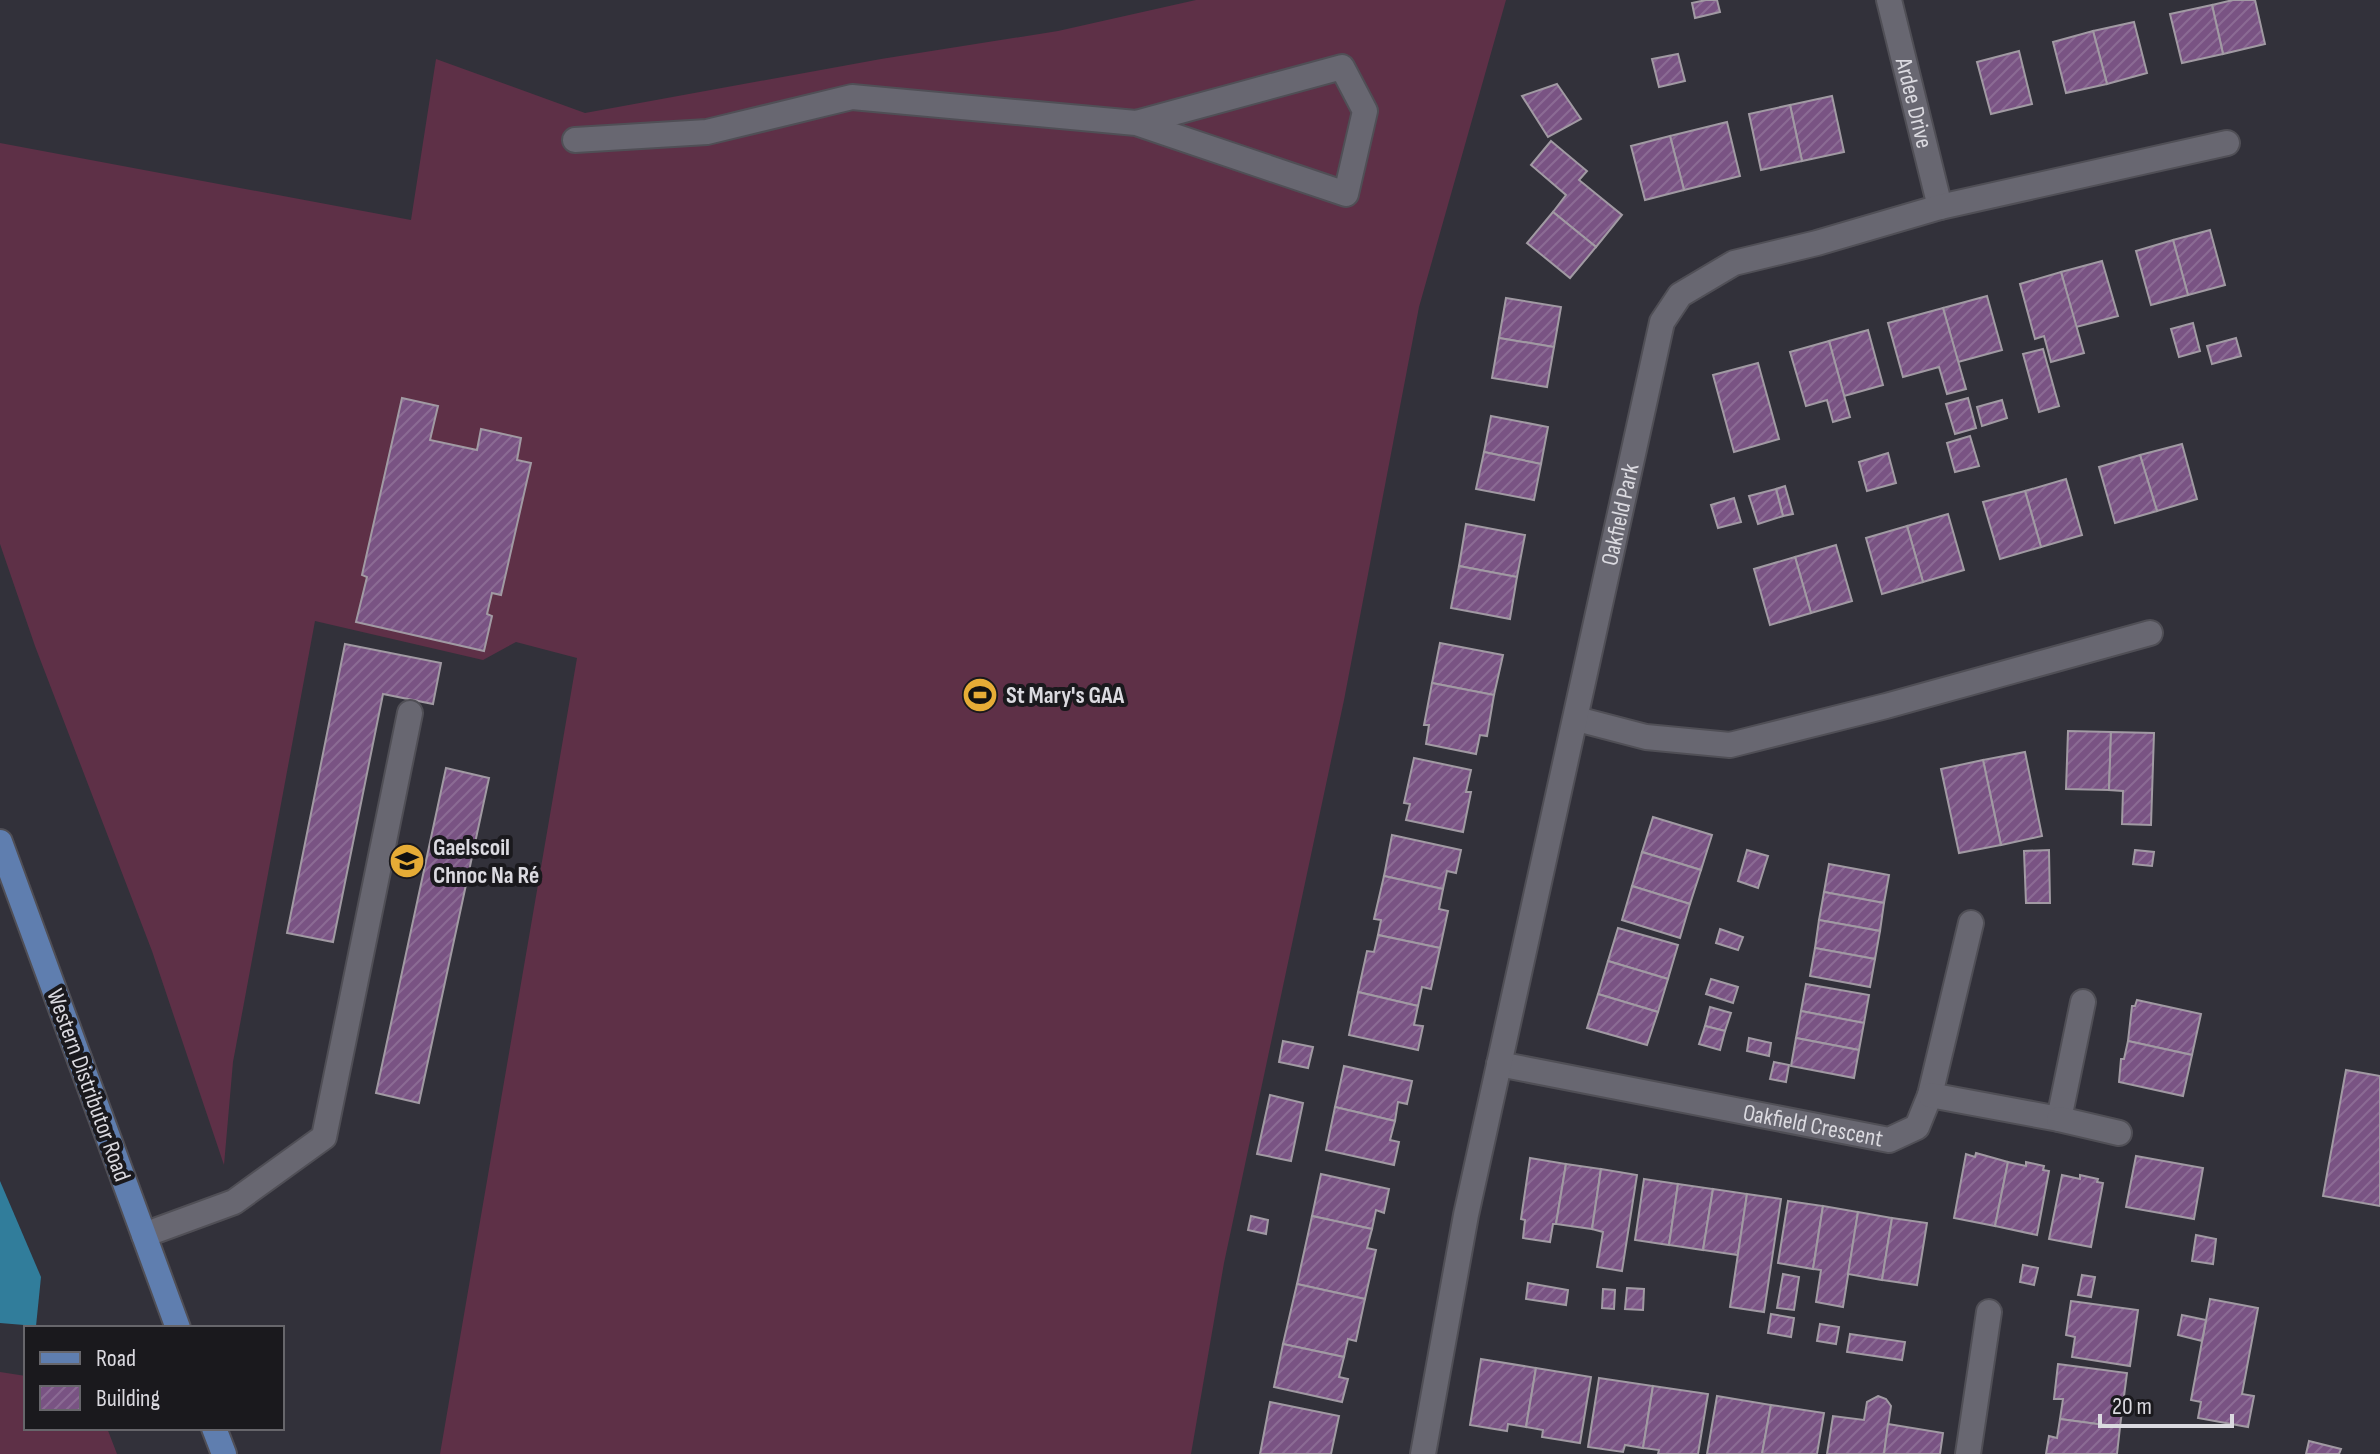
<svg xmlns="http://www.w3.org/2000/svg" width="2380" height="1454" viewBox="0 0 2380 1454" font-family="'Sofia Sans Condensed',sans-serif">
	<defs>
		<pattern id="building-hatch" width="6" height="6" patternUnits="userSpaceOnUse" patternTransform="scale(2)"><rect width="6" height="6" fill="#795383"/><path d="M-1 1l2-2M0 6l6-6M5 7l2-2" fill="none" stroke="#8b6b94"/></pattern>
	</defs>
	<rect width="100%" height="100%" fill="#32313a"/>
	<!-- grass -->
	<g fill="#5e3047">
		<path d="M 1196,0 L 1506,0 L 1419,307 L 1344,700 L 1224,1263 L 1191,1454 L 440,1454 L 577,658 L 516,642 L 483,660 L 315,621 L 233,1062 L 224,1165 L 152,951 L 35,646 L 0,544 L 0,143 L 411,220 L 436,59 L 585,113 L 881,59 L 1058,31 Z"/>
		<path d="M 0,1372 L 26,1376 L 26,1428 L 107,1428 L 117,1454 L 0,1454 Z"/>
	</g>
	<!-- water -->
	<path fill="#317d9b" d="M 0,1181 L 41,1277 L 36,1326 L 0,1323 Z"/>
	<!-- building -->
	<g fill="url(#building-hatch)" stroke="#a19aa3" stroke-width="2">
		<path d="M 1706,0 L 1717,0 L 1720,12 L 1695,18 L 1692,3 Z"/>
		<path d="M 2233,0 L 2255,0 L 2265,44 L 2223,54 L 2212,5 Z"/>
		<path d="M 2212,5 L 2223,54 L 2182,63 L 2170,14 Z"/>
		<path d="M 2134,22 L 2147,73 L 2107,84 L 2093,31 Z"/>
		<path d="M 2093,31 L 2107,84 L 2066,93 L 2053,42 Z"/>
		<path d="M 2019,51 L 2032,104 L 1991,114 L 1977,62 Z"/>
		<path d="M 1678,54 L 1685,81 L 1659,87 L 1652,59 Z"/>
		<path d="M 1557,84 L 1581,119 L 1548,137 L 1522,96 Z"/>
		<path d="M 1832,96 L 1844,152 L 1802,161 L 1790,105 Z"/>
		<path d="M 1790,105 L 1802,161 L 1761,170 L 1749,114 Z"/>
		<path d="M 1727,122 L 1740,176 L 1684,190 L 1670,136 Z"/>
		<path d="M 1670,136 L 1684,190 L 1645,200 L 1631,146 Z"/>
		<path d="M 1551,141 L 1587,171 L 1579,180 L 1622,215 L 1596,247 L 1553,212 L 1566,195 L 1531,165 Z"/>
		<path d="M 1553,212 L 1596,247 L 1570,278 L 1527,243 Z"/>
		<path d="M 2210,230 L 2225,285 L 2188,295 L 2173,240 Z"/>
		<path d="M 2173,240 L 2188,295 L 2151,305 L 2136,251 Z"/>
		<path d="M 2102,261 L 2118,316 L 2076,327 L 2061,272 Z"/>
		<path d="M 2061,272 L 2084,353 L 2051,362 L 2044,336 L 2035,339 L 2020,284 Z"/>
		<path d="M 1987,296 L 2002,350 L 1958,362 L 1943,308 Z"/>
		<path d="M 1506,298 L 1561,307 L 1554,347 L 1499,338 Z"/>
		<path d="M 1943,308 L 1966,389 L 1947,394 L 1939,367 L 1903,377 L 1888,323 Z"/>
		<path d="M 2193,323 L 2200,351 L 2179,357 L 2171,329 Z"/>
		<path d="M 1868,330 L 1883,385 L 1844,396 L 1829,341 Z"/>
		<path d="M 1499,338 L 1554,347 L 1547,387 L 1492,378 Z"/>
		<path d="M 2236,338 L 2241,356 L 2212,364 L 2207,346 Z"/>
		<path d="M 1829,341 L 1850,417 L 1833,422 L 1827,400 L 1806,406 L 1790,352 Z"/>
		<path d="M 2043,349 L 2059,406 L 2039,412 L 2023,354 Z"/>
		<path d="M 1758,363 L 1779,439 L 1734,452 L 1713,375 Z"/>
		<path d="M 402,398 L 438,406 L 430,440 L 477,450 L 481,429 L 521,438 L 517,460 L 531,463 L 501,595 L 492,593 L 487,614 L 492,616 L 484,651 L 356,622 L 367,577 L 362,575 Z"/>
		<path d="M 1968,398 L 1976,428 L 1955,434 L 1946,404 Z"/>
		<path d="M 2002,400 L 2007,418 L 1982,426 L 1977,407 Z"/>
		<path d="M 1491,416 L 1548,427 L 1541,464 L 1484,452 Z"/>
		<path d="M 1970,436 L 1979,466 L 1955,472 L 1947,443 Z"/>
		<path d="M 2182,444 L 2197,499 L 2157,511 L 2140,455 Z"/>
		<path d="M 1484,452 L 1541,464 L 1534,500 L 1476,489 Z"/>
		<path d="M 1888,453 L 1896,483 L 1867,491 L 1859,462 Z"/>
		<path d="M 2140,455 L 2157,511 L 2115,523 L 2099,467 Z"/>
		<path d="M 2066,479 L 2082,535 L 2041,547 L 2025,491 Z"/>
		<path d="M 1785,486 L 1793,514 L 1783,516 L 1776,489 Z"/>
		<path d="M 1776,489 L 1783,516 L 1758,524 L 1749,496 Z"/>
		<path d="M 2025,491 L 2041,547 L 2000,559 L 1983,502 Z"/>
		<path d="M 1734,498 L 1741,522 L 1718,528 L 1711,505 Z"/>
		<path d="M 1948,514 L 1964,570 L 1923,582 L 1907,526 Z"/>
		<path d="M 1466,524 L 1525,535 L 1517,577 L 1459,566 Z"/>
		<path d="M 1907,526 L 1923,582 L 1882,594 L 1866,538 Z"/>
		<path d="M 1836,545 L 1852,601 L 1811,613 L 1795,557 Z"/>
		<path d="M 1795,557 L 1811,613 L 1770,625 L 1754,569 Z"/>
		<path d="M 1459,566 L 1517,577 L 1510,619 L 1451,608 Z"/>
		<path d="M 1440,643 L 1503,655 L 1494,695 L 1432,683 Z"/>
		<path d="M 345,644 L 441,663 L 433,704 L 383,694 L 333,942 L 287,933 Z"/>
		<path d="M 1432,683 L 1494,695 L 1487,736 L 1480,735 L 1476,754 L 1426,744 L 1429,725 L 1424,725 Z"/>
		<path d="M 2068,731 L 2111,732 L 2109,790 L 2066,789 Z"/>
		<path d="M 2111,732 L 2154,733 L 2151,825 L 2122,824 L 2123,791 L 2109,790 Z"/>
		<path d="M 2025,752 L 2042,836 L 2001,845 L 1983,760 Z"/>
		<path d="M 1414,758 L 1471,770 L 1466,792 L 1471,792 L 1463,832 L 1406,820 L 1410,804 L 1404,803 Z"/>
		<path d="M 1983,760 L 2001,845 L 1959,853 L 1941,769 Z"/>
		<path d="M 446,768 L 489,778 L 419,1103 L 376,1093 Z"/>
		<path d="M 1653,817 L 1712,835 L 1701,870 L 1642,852 Z"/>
		<path d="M 1392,835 L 1461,850 L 1456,873 L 1447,871 L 1443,889 L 1384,876 Z"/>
		<path d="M 1747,850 L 1768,856 L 1758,888 L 1738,881 Z"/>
		<path d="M 2049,850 L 2050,903 L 2026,903 L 2024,851 Z"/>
		<path d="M 2135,850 L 2154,852 L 2152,866 L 2133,864 Z"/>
		<path d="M 1642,852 L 1701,870 L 1690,904 L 1632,886 Z"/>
		<path d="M 1829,864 L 1889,875 L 1884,903 L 1824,892 Z"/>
		<path d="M 1384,876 L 1443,889 L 1439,909 L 1448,911 L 1440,948 L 1378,935 L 1381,920 L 1374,919 Z"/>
		<path d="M 1632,886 L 1690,904 L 1680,938 L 1622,920 Z"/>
		<path d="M 1824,892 L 1884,903 L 1880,931 L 1819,920 Z"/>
		<path d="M 1819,920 L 1880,931 L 1875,959 L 1815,948 Z"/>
		<path d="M 1618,928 L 1678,945 L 1668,979 L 1608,961 Z"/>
		<path d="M 1720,929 L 1743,937 L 1738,950 L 1716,943 Z"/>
		<path d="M 1378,935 L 1440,948 L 1431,989 L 1422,987 L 1418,1006 L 1358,992 L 1367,951 L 1374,952 Z"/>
		<path d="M 1815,948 L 1875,959 L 1870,987 L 1810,976 Z"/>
		<path d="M 1608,961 L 1668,979 L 1658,1012 L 1598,994 Z"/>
		<path d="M 1711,979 L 1738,987 L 1733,1003 L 1706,994 Z"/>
		<path d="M 1806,984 L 1869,995 L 1864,1023 L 1801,1011 Z"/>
		<path d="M 1358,992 L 1418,1006 L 1414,1025 L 1423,1026 L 1418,1050 L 1349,1035 Z"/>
		<path d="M 1598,994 L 1658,1012 L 1647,1045 L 1587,1028 Z"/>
		<path d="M 2137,1000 L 2201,1014 L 2192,1055 L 2128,1041 L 2132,1006 L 2135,1006 Z"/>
		<path d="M 1710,1007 L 1731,1013 L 1725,1031 L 1705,1026 Z"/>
		<path d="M 1801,1011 L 1864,1023 L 1859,1050 L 1796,1038 Z"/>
		<path d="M 1705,1026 L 1725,1031 L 1720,1050 L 1699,1044 Z"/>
		<path d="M 1749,1038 L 1771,1043 L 1769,1056 L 1747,1051 Z"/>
		<path d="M 1796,1038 L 1859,1050 L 1854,1078 L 1791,1066 Z"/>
		<path d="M 1283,1041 L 1313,1047 L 1308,1068 L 1279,1062 Z"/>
		<path d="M 2128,1041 L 2192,1055 L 2183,1096 L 2119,1082 L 2121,1059 L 2124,1059 Z"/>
		<path d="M 1774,1062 L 1789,1065 L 1786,1082 L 1770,1079 Z"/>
		<path d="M 1344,1066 L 1412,1081 L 1407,1104 L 1398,1102 L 1395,1121 L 1335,1107 Z"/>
		<path d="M 2346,1070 L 2380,1076 L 2380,1206 L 2323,1196 Z"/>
		<path d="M 1270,1095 L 1303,1103 L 1291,1161 L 1257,1154 Z"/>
		<path d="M 1335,1107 L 1395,1121 L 1390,1140 L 1399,1142 L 1394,1165 L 1326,1150 Z"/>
		<path d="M 1976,1153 L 2008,1162 L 1995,1226 L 1954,1218 L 1966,1154 L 1975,1157 Z"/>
		<path d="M 2136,1156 L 2203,1168 L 2194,1219 L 2126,1207 Z"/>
		<path d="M 1530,1158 L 1566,1164 L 1556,1224 L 1553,1224 L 1550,1242 L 1523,1238 L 1525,1220 L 1521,1219 Z"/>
		<path d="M 2008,1162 L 2026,1166 L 2026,1162 L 2044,1166 L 2043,1170 L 2049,1171 L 2037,1235 L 1995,1226 Z"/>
		<path d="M 1566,1164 L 1601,1169 L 1592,1229 L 1556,1224 Z"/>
		<path d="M 1601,1169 L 1637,1175 L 1622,1271 L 1597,1267 L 1603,1232 L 1592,1229 Z"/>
		<path d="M 1321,1174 L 1389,1189 L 1384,1213 L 1376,1210 L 1372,1229 L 1312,1216 Z"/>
		<path d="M 2062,1175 L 2080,1179 L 2080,1175 L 2098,1179 L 2097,1182 L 2103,1183 L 2091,1247 L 2049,1239 Z"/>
		<path d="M 1644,1179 L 1678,1184 L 1669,1245 L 1635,1240 Z"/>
		<path d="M 1678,1184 L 1713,1189 L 1703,1250 L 1669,1245 Z"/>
		<path d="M 1713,1189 L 1747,1194 L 1738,1255 L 1703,1250 Z"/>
		<path d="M 1747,1194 L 1781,1199 L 1764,1312 L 1730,1307 Z"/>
		<path d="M 1788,1201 L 1823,1206 L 1813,1269 L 1778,1263 Z"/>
		<path d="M 1823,1206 L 1858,1212 L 1843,1307 L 1816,1302 L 1821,1270 L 1813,1269 Z"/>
		<path d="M 1858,1212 L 1892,1218 L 1882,1280 L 1848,1274 Z"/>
		<path d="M 1251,1216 L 1268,1220 L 1266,1234 L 1248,1230 Z"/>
		<path d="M 1312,1216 L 1372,1229 L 1367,1248 L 1376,1250 L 1365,1299 L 1297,1284 Z"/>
		<path d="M 1892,1218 L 1927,1223 L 1917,1285 L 1882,1280 Z"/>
		<path d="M 2196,1235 L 2216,1239 L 2213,1264 L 2192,1261 Z"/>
		<path d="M 2023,1265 L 2038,1268 L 2034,1285 L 2020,1282 Z"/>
		<path d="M 1783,1274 L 1799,1277 L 1794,1310 L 1777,1308 Z"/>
		<path d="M 2082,1275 L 2095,1277 L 2091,1297 L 2078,1295 Z"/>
		<path d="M 1528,1283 L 1568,1290 L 1566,1305 L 1526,1299 Z"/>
		<path d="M 1297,1284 L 1365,1299 L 1356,1341 L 1348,1339 L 1344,1357 L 1283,1344 Z"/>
		<path d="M 1627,1288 L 1644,1289 L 1643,1310 L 1625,1309 Z"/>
		<path d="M 1603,1289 L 1615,1290 L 1614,1309 L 1602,1308 Z"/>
		<path d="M 2210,1299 L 2258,1308 L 2242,1394 L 2254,1396 L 2248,1427 L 2198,1418 L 2201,1402 L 2191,1400 Z"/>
		<path d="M 2071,1301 L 2138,1310 L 2130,1366 L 2072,1357 L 2075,1337 L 2066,1335 Z"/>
		<path d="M 1771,1314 L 1794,1318 L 1791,1337 L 1768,1333 Z"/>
		<path d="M 2182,1315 L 2206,1320 L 2202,1341 L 2178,1335 Z"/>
		<path d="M 1820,1324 L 1839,1327 L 1836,1344 L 1817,1341 Z"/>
		<path d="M 1850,1334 L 1905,1342 L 1902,1360 L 1847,1352 Z"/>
		<path d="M 1283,1344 L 1344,1357 L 1339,1377 L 1348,1379 L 1342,1402 L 1274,1387 Z"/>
		<path d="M 1481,1359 L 1536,1368 L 1526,1427 L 1508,1424 L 1507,1431 L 1470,1425 Z"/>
		<path d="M 2058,1364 L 2127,1373 L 2120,1427 L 2060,1419 L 2063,1399 L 2054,1399 Z"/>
		<path d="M 1536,1368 L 1591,1377 L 1580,1443 L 1542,1437 L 1543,1430 L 1526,1427 Z"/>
		<path d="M 1599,1378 L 1653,1386 L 1643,1448 L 1625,1445 L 1623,1452 L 1588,1447 Z"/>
		<path d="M 1653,1386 L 1708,1394 L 1698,1454 L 1658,1454 L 1659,1450 L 1643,1448 Z"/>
		<path d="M 1717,1396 L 1771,1405 L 1762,1454 L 1707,1454 Z"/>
		<path d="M 1878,1396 L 1886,1399 L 1891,1406 L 1884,1454 L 1827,1454 L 1833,1416 L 1864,1420 L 1867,1402 Z"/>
		<path d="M 1270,1402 L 1339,1416 L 1331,1454 L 1260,1454 Z"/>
		<path d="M 1771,1405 L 1824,1413 L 1817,1454 L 1762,1454 Z"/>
		<path d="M 2060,1419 L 2120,1427 L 2117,1454 L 2046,1454 L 2049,1436 L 2057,1438 Z"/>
		<path d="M 1888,1424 L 1943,1433 L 1940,1454 L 1884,1454 Z"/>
		<path d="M 2309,1441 L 2341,1449 L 2339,1454 L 2306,1454 Z"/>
	</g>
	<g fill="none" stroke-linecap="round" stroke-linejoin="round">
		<defs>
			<g id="minor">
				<path id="s1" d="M 1889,0 L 1940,207"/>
				<path d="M 575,140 L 707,132 L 852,97 L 1136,123 L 1346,194 L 1365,111 L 1342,67 L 1136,123"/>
				<path d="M 1577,719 L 1646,737 L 1730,745 L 1886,706 L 2150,633"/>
				<path id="s2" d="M 1499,1064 L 1889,1140 L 1917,1127 L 1930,1095 L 1971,923"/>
				<path d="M 1930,1095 L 2059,1119 L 2083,1002"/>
				<path d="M 2059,1119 L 2119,1133"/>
				<path d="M 144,1235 L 234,1202 L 324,1137 L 410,713"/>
				<path id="s3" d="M 1423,1454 L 1466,1215 L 1662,322 L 1680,295 L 1734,263 L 1817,243 L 1940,207 L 2227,143"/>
				<path d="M 1968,1454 L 1989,1312"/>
			</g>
			<g id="major">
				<path d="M 0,842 L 178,1328"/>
				<path d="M 214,1428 L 224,1454"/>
			</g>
		</defs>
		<!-- minor casing -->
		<use href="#minor" stroke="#504f56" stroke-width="28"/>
		<!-- major casing -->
		<use href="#major" stroke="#504f56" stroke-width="28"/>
		<!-- minor -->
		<use href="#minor" stroke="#686771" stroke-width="24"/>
		<!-- major -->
		<use href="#major" stroke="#5f7eaf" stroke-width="24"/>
	</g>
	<!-- icons -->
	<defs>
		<symbol id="stadium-disc" viewBox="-11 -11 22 22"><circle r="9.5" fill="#e6ac36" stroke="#1a191d"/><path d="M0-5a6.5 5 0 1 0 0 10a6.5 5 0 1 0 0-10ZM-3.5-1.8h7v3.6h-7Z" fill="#111"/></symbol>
		<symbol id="school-disc" viewBox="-11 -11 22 22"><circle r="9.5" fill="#e6ac36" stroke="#1a191d"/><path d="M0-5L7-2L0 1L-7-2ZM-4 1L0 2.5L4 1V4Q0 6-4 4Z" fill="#111"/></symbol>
	</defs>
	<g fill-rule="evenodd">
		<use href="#stadium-disc" x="960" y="675" width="40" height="40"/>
		<use href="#school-disc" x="387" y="841" width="40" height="40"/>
	</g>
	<g text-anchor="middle" stroke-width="8" stroke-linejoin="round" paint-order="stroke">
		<!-- street labels -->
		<g font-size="24" fill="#dbdae0" stroke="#1a191d">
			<text dy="8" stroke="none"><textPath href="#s1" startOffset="106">Ardee Drive</textPath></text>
			<text dy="8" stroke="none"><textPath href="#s3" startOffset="960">Oakfield Park</textPath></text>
			<text transform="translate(89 1085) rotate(70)" y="8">Western Distributor Road</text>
			<text dy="8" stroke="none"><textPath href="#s2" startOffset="320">Oakfield Crescent</textPath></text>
		</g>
		<!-- poi labels -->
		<g font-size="24" font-weight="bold" fill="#dbdae0" stroke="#1a191d" text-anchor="start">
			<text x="1006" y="703">St Mary's GAA</text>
			<text x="433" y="855">Gaelscoil<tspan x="433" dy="28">Chnoc Na Ré</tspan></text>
		</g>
	</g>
	<!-- legend -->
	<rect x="24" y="1326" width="260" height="104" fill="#1a191d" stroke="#67666b" stroke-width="2"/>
	<rect x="40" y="1352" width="40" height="12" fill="#5f7eaf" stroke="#67666b" stroke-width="2"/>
	<text x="96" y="1366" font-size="24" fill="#dbdae0">Road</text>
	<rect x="40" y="1386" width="40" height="24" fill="url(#building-hatch)" stroke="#67666b" stroke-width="2"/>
	<text x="96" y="1406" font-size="24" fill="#dbdae0">Building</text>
	<!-- scale -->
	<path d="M2100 1414v12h132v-12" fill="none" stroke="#dbdae0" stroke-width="4"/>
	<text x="2112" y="1414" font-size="24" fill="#dbdae0" stroke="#1a191d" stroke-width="6" paint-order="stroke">20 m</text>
</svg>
